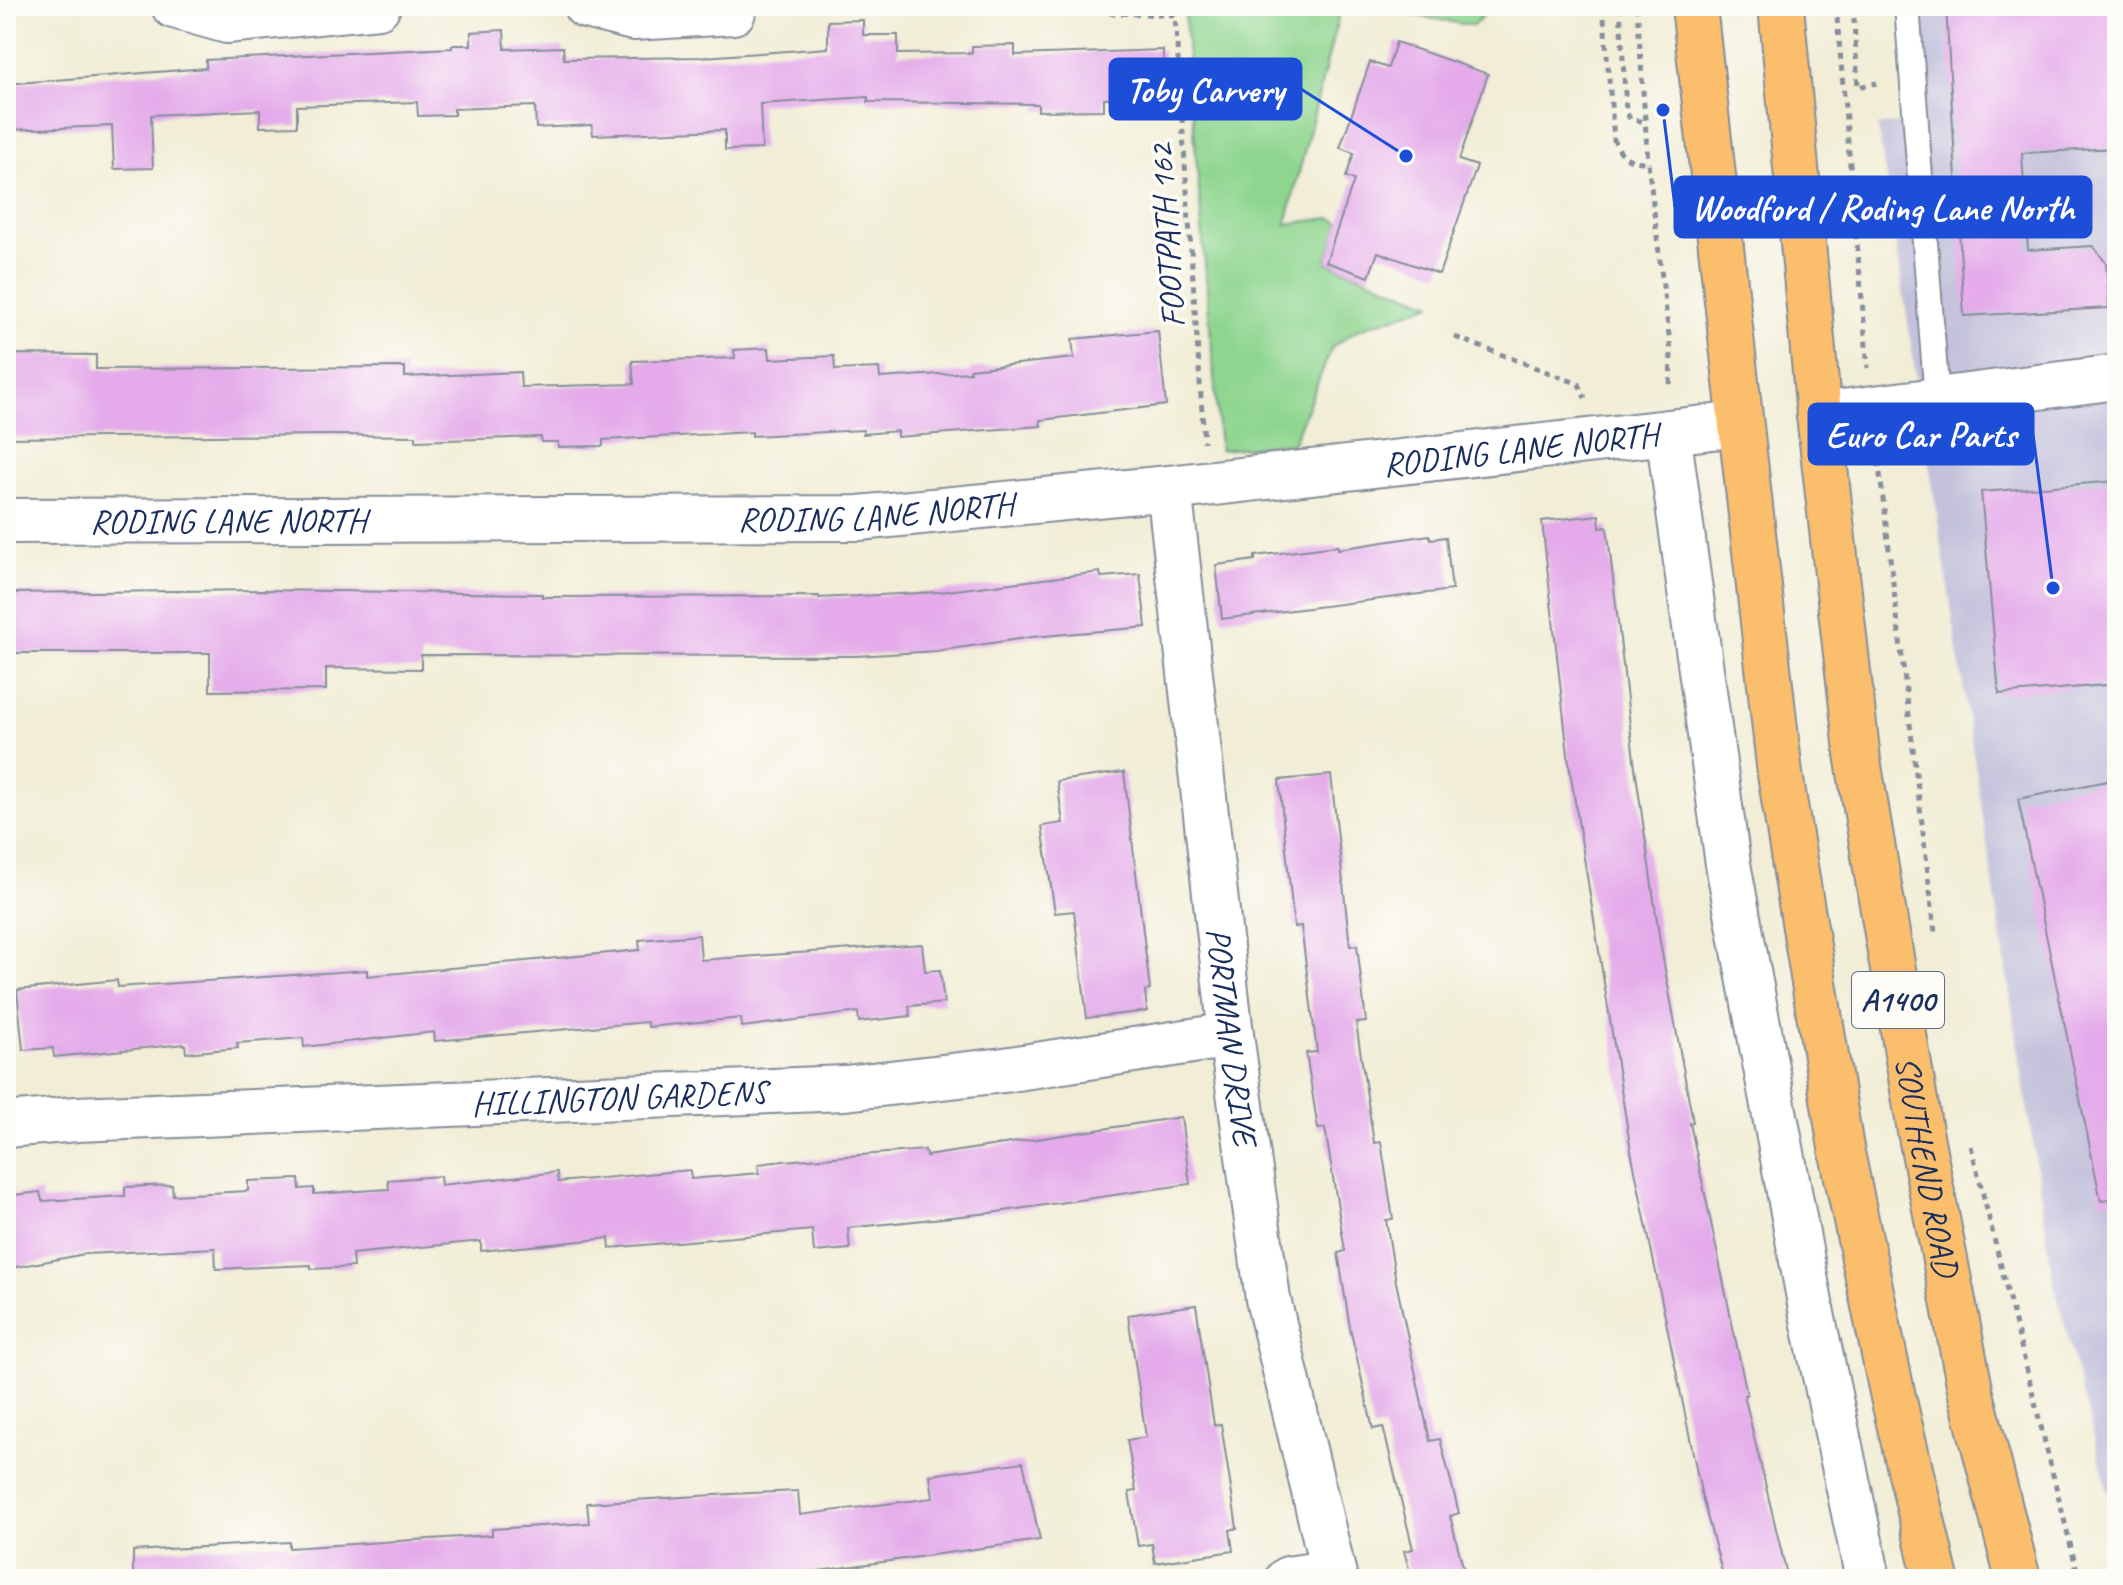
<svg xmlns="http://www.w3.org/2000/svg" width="2123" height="1585" viewBox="0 0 2123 1585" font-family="Caveat,sans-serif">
	<rect width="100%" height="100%" fill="#fdfcf7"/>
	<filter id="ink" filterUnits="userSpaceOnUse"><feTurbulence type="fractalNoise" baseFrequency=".0125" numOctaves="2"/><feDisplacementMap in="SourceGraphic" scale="16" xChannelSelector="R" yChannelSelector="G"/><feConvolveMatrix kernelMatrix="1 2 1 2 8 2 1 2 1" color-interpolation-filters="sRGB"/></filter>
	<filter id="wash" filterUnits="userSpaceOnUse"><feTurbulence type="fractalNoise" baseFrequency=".006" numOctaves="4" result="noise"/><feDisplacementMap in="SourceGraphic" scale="32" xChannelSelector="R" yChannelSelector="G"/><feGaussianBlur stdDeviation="1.8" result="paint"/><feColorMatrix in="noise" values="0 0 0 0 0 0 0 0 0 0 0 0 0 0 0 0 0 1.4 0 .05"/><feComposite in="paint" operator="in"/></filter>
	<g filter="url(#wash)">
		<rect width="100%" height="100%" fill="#f1edd6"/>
		<!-- industrial -->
		<path fill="#c3c1db" d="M 1903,6 L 2117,6 L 2117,1525 L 2054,1284 L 1878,126 L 1905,122 Z"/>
		<!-- green -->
		<g fill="#8ed58f" stroke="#548276" stroke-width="2">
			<path d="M 1184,6 L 1341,6 L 1286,224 L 1330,218 L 1340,222 L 1326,262 L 1432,304 L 1357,330 L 1332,347 L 1293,443 L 1220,450 Z"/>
			<path d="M 1364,6 L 1492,6 L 1473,26 Z"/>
		</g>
		<g id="blocks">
			<!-- building -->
			<g fill="#e4aaea">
				<path d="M 1946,6 L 2117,6 L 2117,148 L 2022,153 L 2028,250 L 2093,246 L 2106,263 L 2109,308 L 1964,316 Z"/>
				<path d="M 863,20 L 863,35 L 898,35 L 898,54 L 972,53 L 972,46 L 1015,45 L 1015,55 L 1163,50 L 1163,97 L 1104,98 L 1104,110 L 1038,111 L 1038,104 L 868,102 L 868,97 L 760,104 L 762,149 L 725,150 L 725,130 L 593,135 L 592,125 L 536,128 L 535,106 L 454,109 L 454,115 L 418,116 L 417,102 L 297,106 L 297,126 L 260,127 L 260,110 L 151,115 L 153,168 L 114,169 L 112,126 L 6,130 L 6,84 L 206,68 L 206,60 L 452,48 L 452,45 L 471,45 L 471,32 L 504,30 L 505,49 L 563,47 L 564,59 L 703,57 L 828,48 L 828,21 Z"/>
				<path d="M 1396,42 L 1488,74 L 1459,160 L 1477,166 L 1439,274 L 1378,252 L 1369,277 L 1326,262 L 1354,180 L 1346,177 L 1354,153 L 1340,148 L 1370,62 L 1388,68 Z"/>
				<path d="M 1158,331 L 1166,405 L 1040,420 L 1041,426 L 897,437 L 897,431 L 863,434 L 863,430 L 752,436 L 752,432 L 603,440 L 603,446 L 558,447 L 558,442 L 541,442 L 541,437 L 416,441 L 416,436 L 332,435 L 6,438 L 6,354 L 96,355 L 96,369 L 405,367 L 405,377 L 520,372 L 521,387 L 634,384 L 632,361 L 735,358 L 734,350 L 769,348 L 770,359 L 834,356 L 835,370 L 879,368 L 880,378 L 970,372 L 970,369 L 1074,358 L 1072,339 Z"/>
				<path d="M 2117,481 L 2117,684 L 1999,694 L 1981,492 Z"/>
				<path d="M 1599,515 L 1600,528 L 1607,527 L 1634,760 L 1660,942 L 1693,1122 L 1690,1123 L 1747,1394 L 1744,1395 L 1788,1579 L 1724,1579 L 1702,1497 L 1631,1151 L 1569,764 L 1542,521 Z"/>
				<path d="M 1429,535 L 1431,539 L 1446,537 L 1452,590 L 1222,619 L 1216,565 L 1255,560 L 1255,556 L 1338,546 L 1338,549 Z"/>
				<path d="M 1100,572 L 1101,577 L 1140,574 L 1146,627 L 1032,637 L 937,651 L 856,656 L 421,655 L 421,669 L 326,668 L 326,690 L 210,691 L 210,653 L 6,653 L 6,593 L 264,590 L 542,594 L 542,597 L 819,596 L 819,598 L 939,592 Z"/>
				<path d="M 1124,772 L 1150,990 L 1145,991 L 1147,1011 L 1087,1018 L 1074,911 L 1055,913 L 1042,826 L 1063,823 L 1057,781 Z"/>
				<path d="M 1331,775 L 1350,946 L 1357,945 L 1366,1022 L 1356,1023 L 1374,1143 L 1381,1142 L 1393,1219 L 1386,1220 L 1396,1282 L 1430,1441 L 1440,1439 L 1459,1513 L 1450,1516 L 1466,1579 L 1412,1579 L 1404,1551 L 1413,1549 L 1383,1427 L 1373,1429 L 1350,1328 L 1338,1253 L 1345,1251 L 1325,1128 L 1318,1129 L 1306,1053 L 1317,1052 L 1301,926 L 1294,927 L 1279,780 Z"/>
				<path d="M 2117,779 L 2117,1199 L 2101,1201 L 2018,799 Z"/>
				<path d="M 699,935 L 701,960 L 922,944 L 925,971 L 940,970 L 944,1003 L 909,1006 L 910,1016 L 859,1022 L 858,1012 L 742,1027 L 741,1018 L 648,1027 L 647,1022 L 435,1041 L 434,1032 L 304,1047 L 303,1038 L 237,1043 L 238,1048 L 186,1053 L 185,1044 L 54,1057 L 53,1048 L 23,1050 L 17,990 L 117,980 L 118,987 L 367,970 L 367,976 L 640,950 L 639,940 Z"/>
				<path d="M 1181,1117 L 1190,1184 L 990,1213 L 848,1228 L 850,1249 L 814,1252 L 812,1230 L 610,1248 L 609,1238 L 481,1251 L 481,1241 L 352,1254 L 353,1267 L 311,1269 L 311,1265 L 216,1269 L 215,1248 L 85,1254 L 6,1269 L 6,1196 L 40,1192 L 42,1201 L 125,1196 L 125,1187 L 172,1185 L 173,1195 L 248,1191 L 248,1181 L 299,1179 L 300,1189 L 314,1188 L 314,1194 L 389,1189 L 388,1180 L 440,1176 L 441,1185 L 557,1172 L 558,1182 L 690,1170 L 691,1179 L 759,1173 L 758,1164 L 783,1161 L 925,1150 L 926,1156 Z"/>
				<path d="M 1196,1305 L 1214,1425 L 1221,1424 L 1237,1528 L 1230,1530 L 1233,1551 L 1155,1563 L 1152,1544 L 1138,1546 L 1129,1492 L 1136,1491 L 1127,1440 L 1146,1437 L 1128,1315 Z"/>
				<path d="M 1023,1462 L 1040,1540 L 818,1571 L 737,1579 L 133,1579 L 133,1551 L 289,1542 L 289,1548 L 492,1535 L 492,1529 L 589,1523 L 587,1503 L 731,1494 L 798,1491 L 800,1515 L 933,1498 L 930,1475 Z"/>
			</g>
		</g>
	</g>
	<g filter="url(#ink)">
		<use href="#blocks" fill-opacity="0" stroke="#868e9a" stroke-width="2"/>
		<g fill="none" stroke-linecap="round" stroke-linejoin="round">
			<defs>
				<path id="service" d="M 1907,6 L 1937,400"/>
				<g id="minor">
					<path d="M 174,6 L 227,21 L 378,6"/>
					<path d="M 586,6 L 633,18 L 733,12"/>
					<path d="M 1668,432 L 1728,864 L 1812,1314 L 1868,1579"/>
					<path id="s1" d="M 1169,488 L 1231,1035 L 1268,1299 L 1335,1579"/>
					<path id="s2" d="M 6,1125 L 77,1119 L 845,1088 L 1004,1070 L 1231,1035"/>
					<path d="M 1288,1579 L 1333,1572"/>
				</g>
				<g id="tertiary">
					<path d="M 1819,415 L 2117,377"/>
					<path id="s3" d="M 6,521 L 859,518 L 1169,488 L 1740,424"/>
				</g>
				<g id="trunk">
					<path d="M 1694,6 L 1780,774 L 1841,1148 L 1893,1397 L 1936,1579"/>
					<path id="s4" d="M 1781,6 L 1819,415 L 1858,760 L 1920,1131 L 1971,1394 L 2018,1579"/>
				</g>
			</defs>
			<!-- service casing -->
			<use href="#service" stroke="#868e9a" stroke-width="28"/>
			<!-- minor casing -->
			<use href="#minor" stroke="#868e9a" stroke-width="48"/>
			<!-- tertiary casing -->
			<use href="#tertiary" stroke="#868e9a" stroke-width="48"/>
			<!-- trunk casing -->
			<use href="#trunk" stroke="#868e9a" stroke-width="48"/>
			<!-- path -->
			<g stroke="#868e9a" stroke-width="5" stroke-dasharray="6 6" stroke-linecap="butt">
				<path d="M 1100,6 L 1107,13 L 1175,15 L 1204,442"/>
				<path d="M 1603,6 L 1614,140 C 1621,156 1629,163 1648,162 L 1671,352 L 1670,387"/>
				<path d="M 1620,6 L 1626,111 L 1630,119 L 1645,122"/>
				<path d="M 1637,6 L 1648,162"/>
				<path d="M 1836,6 L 1868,368"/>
				<path d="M 1853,6 L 1858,87 L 1877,83"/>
				<path d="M 1455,337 L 1579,384 L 1585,398"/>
				<path d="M 1877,449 L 1935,932"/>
				<path d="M 1971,1146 L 2079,1579"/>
			</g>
			<!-- service -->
			<use href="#service" stroke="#fff" stroke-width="24"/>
			<!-- minor -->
			<use href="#minor" stroke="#fff" stroke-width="44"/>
			<!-- tertiary -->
			<use href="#tertiary" stroke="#fff" stroke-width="44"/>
			<!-- trunk -->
			<use href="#trunk" stroke="#fabe6d" stroke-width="44"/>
		</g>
	</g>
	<g text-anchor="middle" stroke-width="7" stroke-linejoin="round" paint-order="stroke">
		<!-- shield labels -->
		<rect fill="#fdfcf7" stroke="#5f6c8c" stroke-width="2" x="1852" y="972" width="92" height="56" rx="6"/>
		<g font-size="32" font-weight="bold" fill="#1b2f5e">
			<text x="1898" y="1011">A1400</text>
		</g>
		<!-- street labels -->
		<g font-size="34" fill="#1b2f5e" stroke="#fdfcf7">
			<text transform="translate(1166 236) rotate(-94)" y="12">FOOTPATH 162</text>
			<text dy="12" stroke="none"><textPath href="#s3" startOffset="1518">RODING LANE NORTH</textPath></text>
			<text dy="12" stroke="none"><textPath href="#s3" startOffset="870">RODING LANE NORTH</textPath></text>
			<text dy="12" stroke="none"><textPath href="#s3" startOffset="222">RODING LANE NORTH</textPath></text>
			<text dy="12" stroke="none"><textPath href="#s1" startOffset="552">PORTMAN DRIVE</textPath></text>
			<text dy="12" stroke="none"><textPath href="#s2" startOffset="614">HILLINGTON GARDENS</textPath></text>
			<text dy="12" stroke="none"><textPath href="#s4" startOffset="1170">SOUTHEND ROAD</textPath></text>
		</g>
	</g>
	<!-- callouts -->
	<path fill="none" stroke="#1d4ed8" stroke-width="3" d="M1406 156L1301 89M1663 110L1675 207M2053 588L2033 434"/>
	<g fill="#1d4ed8" stroke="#fdfcf7" stroke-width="3">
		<circle cx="1406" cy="156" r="8"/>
		<circle cx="1663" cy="110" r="8"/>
		<circle cx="2053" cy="588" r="8"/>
	</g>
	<g fill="#1d4ed8" stroke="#1d4ed8" stroke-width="3">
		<rect x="1110" y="59" width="191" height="60" rx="8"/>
		<rect x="1675" y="177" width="416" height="60" rx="8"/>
		<rect x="1809" y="404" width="224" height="60" rx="8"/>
	</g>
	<g font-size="36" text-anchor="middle" font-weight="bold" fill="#fff">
		<text x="1205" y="102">Toby Carvery</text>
		<text x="1883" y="220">Woodford / Roding Lane North</text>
		<text x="1921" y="447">Euro Car Parts</text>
	</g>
	<!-- margin -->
	<rect width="2123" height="1585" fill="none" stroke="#fdfcf7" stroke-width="32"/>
</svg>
